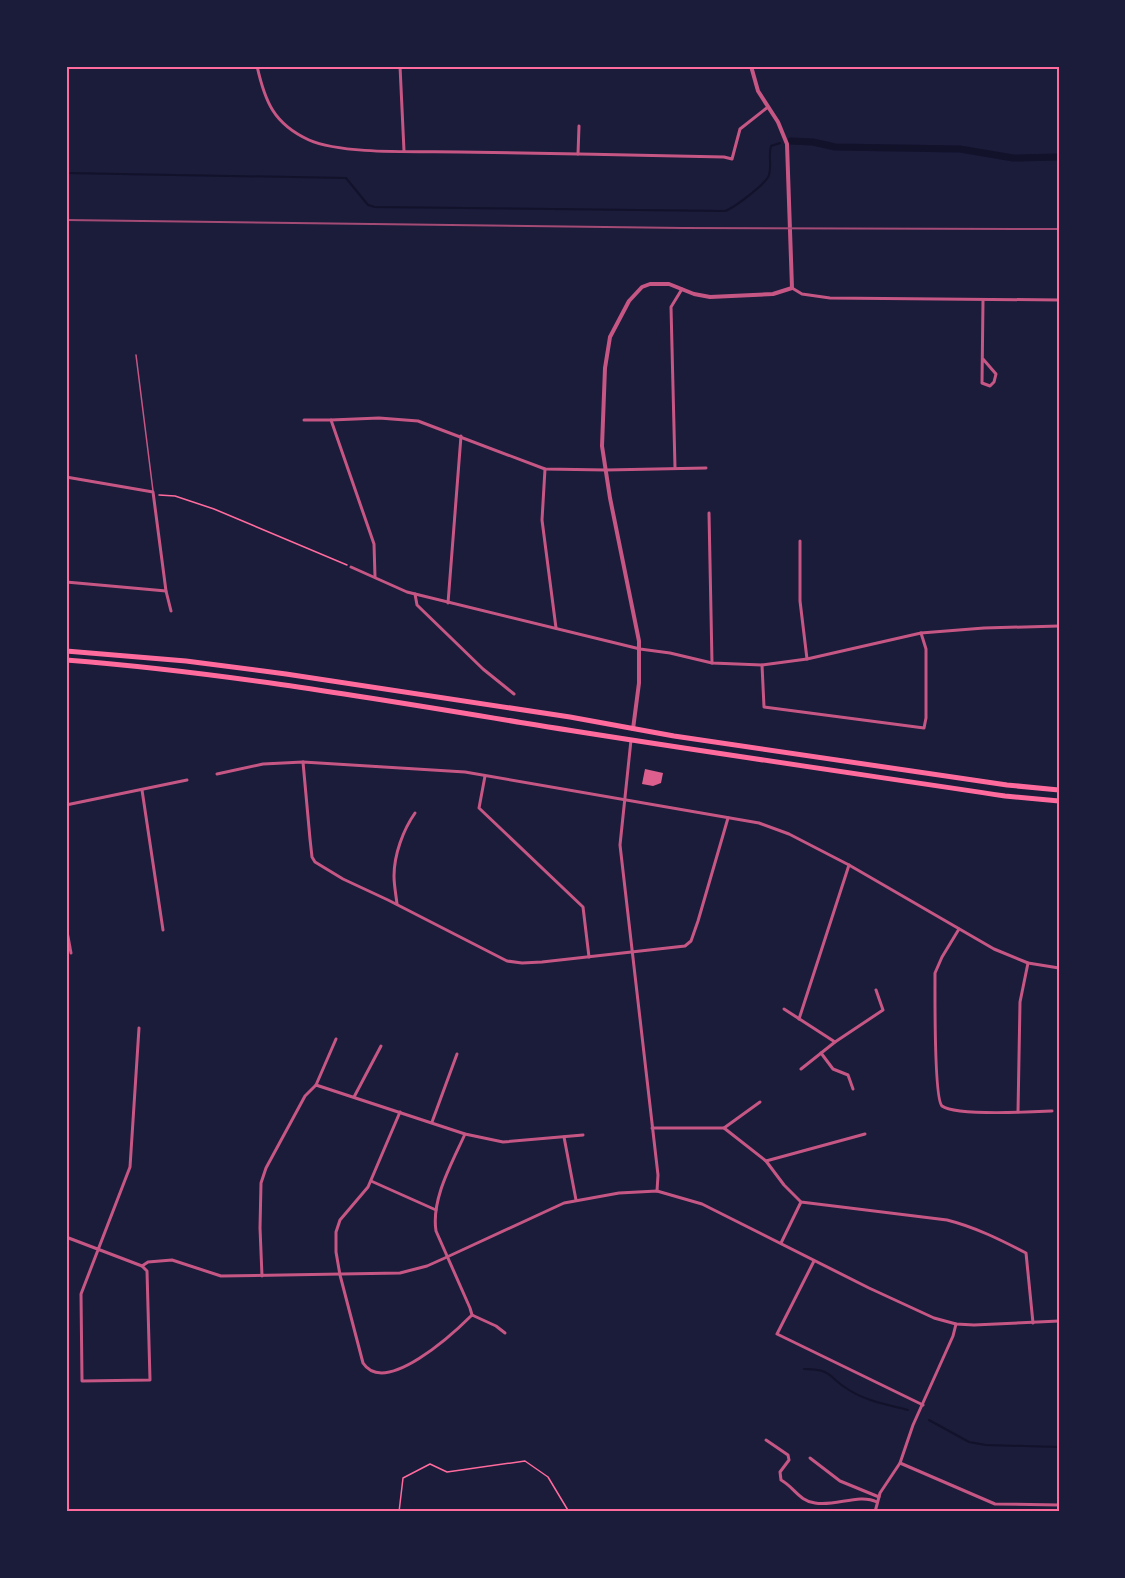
<svg xmlns="http://www.w3.org/2000/svg" width="1125" height="1578" viewBox="0 0 1125 1578" font-family="Cabin,sans-serif">
	<rect width="100%" height="100%" fill="#1b1b3a"/>
	<g fill="none" stroke-linecap="round" stroke-linejoin="round">
		<!-- stream -->
		<g stroke="#12122b" stroke-width="2">
			<path d="M 66,173 L 346,178 L 368,205 L 375,207 L 725,211 C 734,208 767,183 769,175 C 772,165 768,155 771,146 L 780,143"/>
			<path d="M 804,1369 C 834,1369 828,1378 849,1390 C 866,1401 889,1405 908,1410"/>
			<path d="M 929,1420 L 969,1442 L 986,1445 L 1059,1447"/>
		</g>
		<!-- canal -->
		<path stroke="#12122b" stroke-width="7" d="M 791,141 L 813,142 L 835,147 L 960,149 L 1013,158 L 1059,157"/>
	</g>
	<!-- building -->
	<path fill="#dd5f8e" d="M 645,769 L 663,773 L 661,783 L 653,786 L 642,784 Z"/>
	<g fill="none" stroke-linecap="round" stroke-linejoin="round">
		<!-- path -->
		<g stroke="#ff6b9d" stroke-width="1.5">
			<path d="M 159,495 L 175,496 L 214,509 L 347,565"/>
			<path d="M 399,1512 L 403,1478 L 430,1464 L 447,1472 L 525,1461 L 548,1477 L 569,1512"/>
		</g>
		<!-- service -->
		<path stroke="#c65784" stroke-width="1.5" d="M 136,355 L 153,491"/>
		<!-- minor -->
		<g stroke="#c65784" stroke-width="3">
			<path d="M 257,66 C 265,102 274,124 309,140 C 343,155 421,151 459,152 C 547,153 636,155 724,157 L 732,159 L 740,129 L 768,107"/>
			<path d="M 400,66 L 404,151"/>
			<path d="M 578,154 L 579,126"/>
			<path d="M 792,288 L 802,294 L 830,298 L 1059,300"/>
			<path d="M 983,359 L 996,374 L 994,382 L 990,386 L 982,383 L 983,300"/>
			<path d="M 304,420 L 331,420 L 374,544 L 375,577"/>
			<path d="M 331,420 L 379,418 L 418,421 L 545,469 L 606,470 L 706,468"/>
			<path d="M 675,468 L 671,307 L 682,289"/>
			<path d="M 545,469 L 542,520 L 556,628"/>
			<path d="M 66,477 L 153,492 L 166,591 L 171,611"/>
			<path d="M 709,513 L 712,663"/>
			<path d="M 800,541 L 800,601 L 807,659"/>
			<path d="M 351,567 L 407,592 L 640,649 L 670,653 L 712,663 L 762,665 L 807,659 L 921,633 L 984,628 L 1059,626"/>
			<path d="M 66,582 L 166,591"/>
			<path d="M 415,594 L 417,605 L 483,669 L 514,694"/>
			<path d="M 448,603 L 461,436"/>
			<path d="M 762,665 L 764,707 L 924,728 L 926,718 L 926,649 L 921,633"/>
			<path d="M 631,740 L 620,845 L 658,1175 L 657,1191"/>
			<path d="M 303,762 L 310,839 L 312,857 L 315,862 L 343,879 L 388,900 L 507,961 L 522,963 L 542,962 L 685,946 L 691,941 L 698,921 L 728,818"/>
			<path d="M 217,774 L 263,764 L 303,762 L 465,772 L 759,823 L 789,834 L 849,865 L 994,949 L 1028,963 L 1059,968"/>
			<path d="M 485,776 L 479,808 L 583,907 L 589,957"/>
			<path d="M 142,790 L 163,930"/>
			<path d="M 66,805 L 187,780"/>
			<path d="M 397,904 C 396,895 394,885 394,876 C 394,855 403,830 415,813"/>
			<path d="M 66,926 L 71,953"/>
			<path d="M 959,929 L 942,957 L 935,973 C 935,991 934,1099 942,1106 C 955,1116 1032,1112 1052,1111"/>
			<path d="M 784,1009 L 835,1042"/>
			<path d="M 799,1019 L 849,865"/>
			<path d="M 821,1053 L 833,1069 L 848,1075 L 853,1089"/>
			<path d="M 801,1069 L 835,1042 L 883,1010 L 876,990"/>
			<path d="M 316,1085 L 336,1039"/>
			<path d="M 354,1097 L 381,1046"/>
			<path d="M 400,1112 L 368,1187 L 340,1220 L 336,1232 L 336,1252 L 340,1275 L 363,1363 C 385,1397 454,1333 472,1315 L 470,1308 L 436,1231 C 431,1199 452,1163 465,1134"/>
			<path d="M 1018,1112 L 1020,1002 L 1028,963"/>
			<path d="M 432,1122 L 457,1054"/>
			<path d="M 652,1128 L 724,1128 L 766,1161 L 784,1185 L 801,1202 L 947,1220 C 975,1227 1001,1240 1026,1253 L 1033,1323"/>
			<path d="M 724,1128 L 760,1102"/>
			<path d="M 564,1137 L 576,1200"/>
			<path d="M 766,1161 L 865,1134"/>
			<path d="M 371,1181 L 436,1210"/>
			<path d="M 66,1237 L 142,1266 L 147,1271 L 150,1380 L 82,1381 L 81,1294 L 130,1167 L 139,1028"/>
			<path d="M 781,1243 L 801,1202"/>
			<path d="M 814,1261 L 777,1334 L 923,1405"/>
			<path d="M 142,1266 L 148,1262 L 172,1260 L 221,1276 L 400,1273 L 427,1266 L 447,1257 L 564,1203 L 619,1193 L 657,1191 L 702,1204 L 869,1288 L 934,1318 L 956,1324 L 974,1325 L 1059,1321"/>
			<path d="M 262,1276 L 260,1228 L 261,1183 L 266,1168 L 305,1096 L 316,1085 L 465,1134 L 503,1142 L 583,1135"/>
			<path d="M 472,1315 L 496,1326 L 505,1333"/>
			<path d="M 766,1440 L 788,1455 L 789,1460 L 780,1472 L 781,1480 C 794,1487 799,1501 815,1503 C 835,1507 859,1493 877,1502"/>
			<path d="M 810,1458 L 840,1481 L 879,1497"/>
			<path d="M 900,1463 L 995,1504 L 1059,1505"/>
			<path d="M 875,1512 L 880,1493 L 900,1463 L 913,1425 L 953,1336 L 956,1324"/>
		</g>
		<!-- tertiary -->
		<path stroke="#c65784" stroke-width="4" d="M 633,729 L 639,683 L 639,641 L 610,498 L 602,446 L 605,368 L 610,337 L 629,301 L 642,287 L 650,284 L 669,284 L 694,294 L 710,297 L 773,294 L 792,288 L 787,144 L 778,122 L 758,91 L 751,66"/>
		<!-- trunk -->
		<g stroke="#ff6b9d" stroke-width="5">
			<path d="M 66,651 L 186,661 L 286,674 L 570,717 L 674,736 L 1007,785 L 1059,790"/>
			<path d="M 66,660 C 220,672 372,698 524,723 C 684,749 845,772 1005,796 L 1059,801"/>
		</g>
		<!-- rail -->
		<path stroke="#a44b75" stroke-width="2" d="M 66,220 L 683,228 L 1059,229"/>
	</g>
	<!-- border -->
	<rect width="1125" height="1578" fill="none" stroke="#1b1b3a" stroke-width="135"/>
	<rect x="68" y="68" width="990" height="1442" fill="none" stroke="#ff6b9d" stroke-width="2"/>
</svg>
